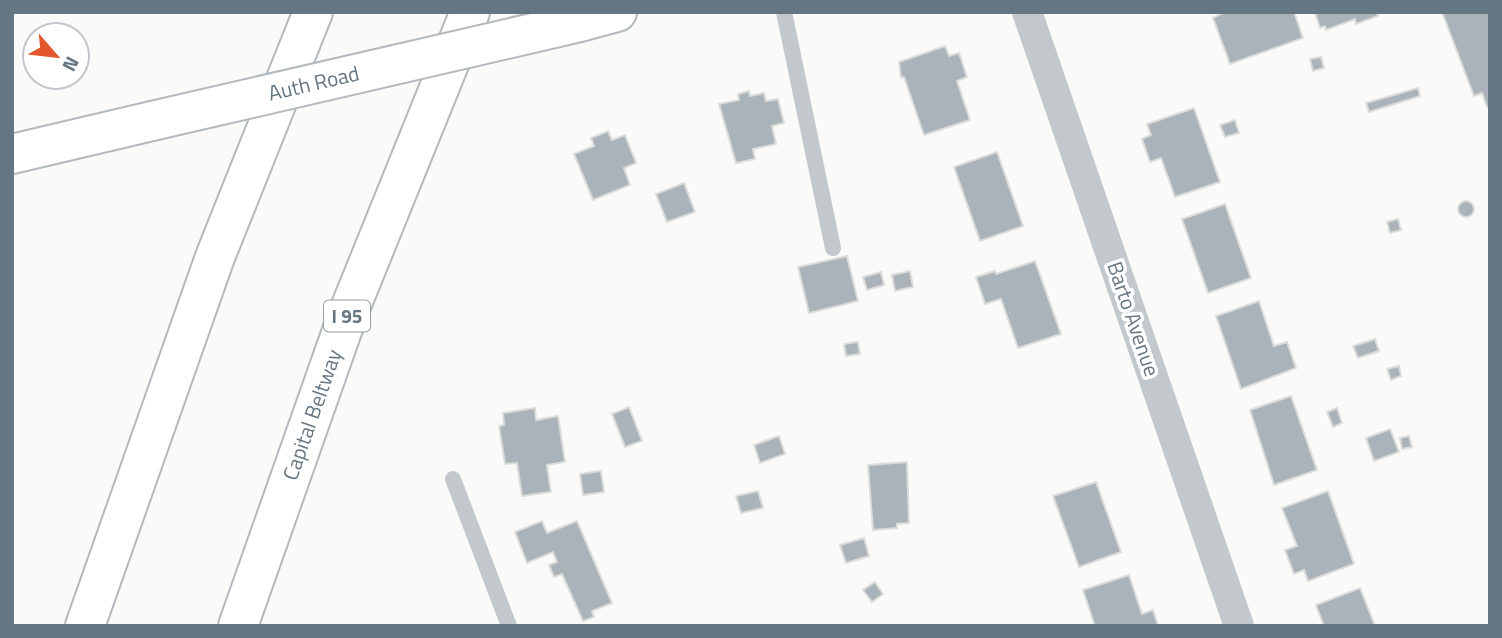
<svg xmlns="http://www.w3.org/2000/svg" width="1502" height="638" viewBox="0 0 1502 638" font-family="'Titillium Web',sans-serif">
	<rect width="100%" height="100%" fill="#fafaf8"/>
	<!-- building -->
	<g fill="#aab3b9" stroke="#dcdcda" stroke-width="2">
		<path d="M 1224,12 L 1294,12 L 1303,38 L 1230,64 L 1213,18 Z"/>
		<path d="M 1315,12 L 1377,12 L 1378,16 L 1356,24 L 1355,19 L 1326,30 L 1325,26 L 1320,28 Z"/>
		<path d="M 1442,12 L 1490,12 L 1490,106 L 1487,107 L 1482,93 L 1474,96 Z"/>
		<path d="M 945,46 L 949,56 L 959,53 L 967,77 L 957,81 L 970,120 L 924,135 L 904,77 L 901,78 L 899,62 Z"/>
		<path d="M 1321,57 L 1324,68 L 1313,71 L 1310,59 Z"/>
		<path d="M 1418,88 L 1420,96 L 1369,112 L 1366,103 Z"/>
		<path d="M 749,91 L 750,96 L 764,93 L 766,101 L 778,99 L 784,123 L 772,126 L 776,144 L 753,149 L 755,159 L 736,163 L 719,104 L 739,100 L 738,94 Z"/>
		<path d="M 1194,108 L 1220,182 L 1175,197 L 1161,158 L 1150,162 L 1142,139 L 1151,135 L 1147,124 Z"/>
		<path d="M 1235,120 L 1239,133 L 1225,137 L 1220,125 Z"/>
		<path d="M 608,131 L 612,140 L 625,135 L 636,163 L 624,168 L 630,185 L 593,200 L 574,154 L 594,146 L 591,138 Z"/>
		<path d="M 997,152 L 1023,226 L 980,241 L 954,167 Z"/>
		<path d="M 684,183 L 695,212 L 667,222 L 656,194 Z"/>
		<circle cx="1466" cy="209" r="8"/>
		<path d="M 1225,204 L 1251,278 L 1208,293 L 1182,219 Z"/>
		<path d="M 1398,219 L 1401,230 L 1390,233 L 1387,222 Z"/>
		<path d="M 847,256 L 858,301 L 809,313 L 798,267 Z"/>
		<path d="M 1035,261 L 1061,334 L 1018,348 L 1001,299 L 985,304 L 976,277 L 995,271 L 996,274 Z"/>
		<path d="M 910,271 L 913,287 L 895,291 L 892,275 Z"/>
		<path d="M 881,272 L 884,285 L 867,290 L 863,277 Z"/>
		<path d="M 1259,301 L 1274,346 L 1287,342 L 1296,368 L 1241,389 L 1216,316 Z"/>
		<path d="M 1375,339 L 1379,351 L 1358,358 L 1353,346 Z"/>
		<path d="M 858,342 L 860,354 L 846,356 L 844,344 Z"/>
		<path d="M 1399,366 L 1401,376 L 1391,380 L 1387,369 Z"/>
		<path d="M 1291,396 L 1317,470 L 1274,485 L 1250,410 Z"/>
		<path d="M 629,407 L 642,441 L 625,447 L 612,414 Z"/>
		<path d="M 535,408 L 536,420 L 558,416 L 565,462 L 547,465 L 551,492 L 522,496 L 517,463 L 505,464 L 499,426 L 504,425 L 503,413 Z"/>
		<path d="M 1337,408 L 1342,423 L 1333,427 L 1327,412 Z"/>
		<path d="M 1390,429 L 1399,452 L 1374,461 L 1366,438 Z"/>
		<path d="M 779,436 L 785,454 L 760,463 L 754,445 Z"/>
		<path d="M 1409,436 L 1412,447 L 1402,449 L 1400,438 Z"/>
		<path d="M 907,462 L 909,523 L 897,524 L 897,528 L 873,530 L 868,465 Z"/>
		<path d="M 601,471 L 604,492 L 583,495 L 580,474 Z"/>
		<path d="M 1096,482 L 1121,552 L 1079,567 L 1053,496 Z"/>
		<path d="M 758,491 L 763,508 L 741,513 L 736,496 Z"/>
		<path d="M 1328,491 L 1354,564 L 1308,581 L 1304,570 L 1294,574 L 1285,550 L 1297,546 L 1282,508 Z"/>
		<path d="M 542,521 L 547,533 L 577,521 L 612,603 L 592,611 L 594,617 L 583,621 L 562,574 L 554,577 L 549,565 L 557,562 L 553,552 L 527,563 L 515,532 Z"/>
		<path d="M 864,538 L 869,556 L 846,563 L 840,545 Z"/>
		<path d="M 1129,575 L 1142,614 L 1153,610 L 1158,626 L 1095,626 L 1083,590 Z"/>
		<path d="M 875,582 L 883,594 L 872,602 L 863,590 Z"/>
		<path d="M 1360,588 L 1375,626 L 1324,626 L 1316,605 Z"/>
	</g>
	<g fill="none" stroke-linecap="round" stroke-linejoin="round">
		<defs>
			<g id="secondary">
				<path d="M 580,22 L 617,12"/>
				<path d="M 12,154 L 152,121"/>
			</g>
			<g id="highway">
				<path d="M 85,626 L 215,257 L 313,12"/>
				<path id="s1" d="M 238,626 L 349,311 L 470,12"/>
			</g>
		</defs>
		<!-- secondary casing -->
		<use href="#secondary" stroke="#b3babf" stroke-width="42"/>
		<!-- highway casing -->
		<use href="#highway" stroke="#b4b9bd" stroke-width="42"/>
		<!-- lane -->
		<g stroke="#c3c8cc" stroke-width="16">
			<path d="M 784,12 L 833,248"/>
			<path d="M 453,479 L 509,626"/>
		</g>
		<!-- street -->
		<path stroke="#c3c8cc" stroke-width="30" d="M 1027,12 L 1239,626"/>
		<!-- secondary -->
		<use href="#secondary" stroke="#fff" stroke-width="38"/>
		<!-- highway -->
		<use href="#highway" stroke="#fff" stroke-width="38"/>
		<defs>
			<g id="secondary-bridge">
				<path id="s2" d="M 152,121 L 580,22"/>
			</g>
		</defs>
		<!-- secondary-bridge casing -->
		<use href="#secondary-bridge" stroke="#b3babf" stroke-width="42" stroke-linecap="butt"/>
		<!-- secondary-bridge -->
		<use href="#secondary-bridge" stroke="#fff" stroke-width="38"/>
	</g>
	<g text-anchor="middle" stroke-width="7" stroke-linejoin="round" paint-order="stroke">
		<!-- shield labels -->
		<rect fill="#fff" stroke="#939fa8" stroke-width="2" x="324" y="300.5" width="46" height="31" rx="5"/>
		<g font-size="19" font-weight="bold" fill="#657683">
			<text x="347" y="323">I 95</text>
		</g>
		<!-- street labels -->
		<g font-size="21" fill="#657683" stroke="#fff">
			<text dy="7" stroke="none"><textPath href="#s2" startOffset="166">Auth Road</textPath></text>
			<text transform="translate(1133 319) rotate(71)" y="7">Barto Avenue</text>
			<text dy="7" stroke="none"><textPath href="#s1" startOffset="224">Capital Beltway</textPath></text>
		</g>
	</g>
	<!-- border -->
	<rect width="1502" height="638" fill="none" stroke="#657683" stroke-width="28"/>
	<!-- north arrow -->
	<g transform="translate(56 56) rotate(118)"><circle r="33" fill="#ffffff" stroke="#c1c8cd" stroke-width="2"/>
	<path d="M0-5L12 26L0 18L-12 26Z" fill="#e4572e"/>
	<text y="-10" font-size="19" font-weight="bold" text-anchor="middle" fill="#657683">N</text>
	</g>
</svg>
